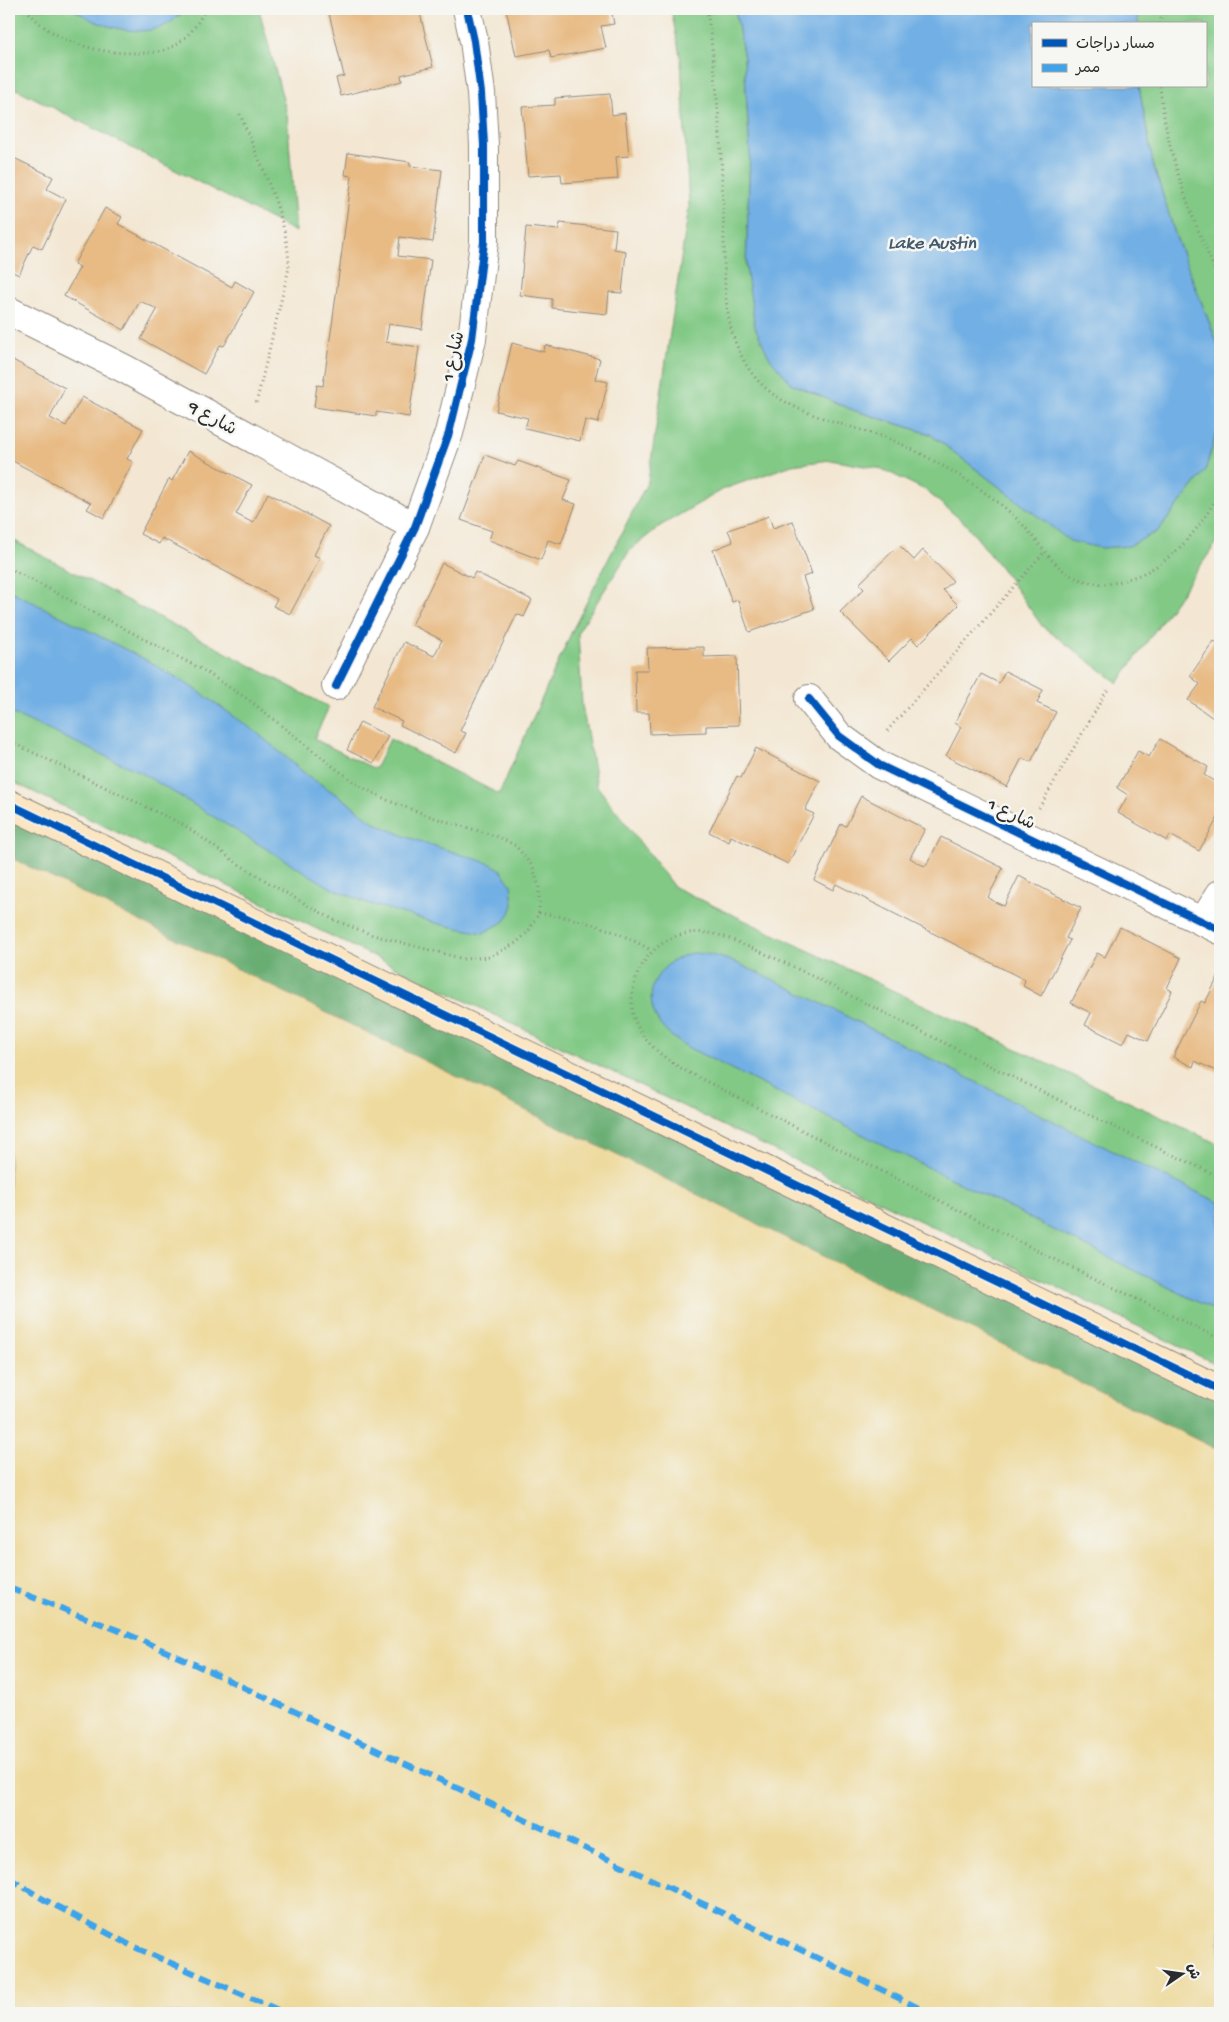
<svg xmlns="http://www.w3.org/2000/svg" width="1229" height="2022" viewBox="0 0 1229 2022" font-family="'Gochi Hand','Playpen Sans Arabic',sans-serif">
	<rect width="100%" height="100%" fill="#f6f6f2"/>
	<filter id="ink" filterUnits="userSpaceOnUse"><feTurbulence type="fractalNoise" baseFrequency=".02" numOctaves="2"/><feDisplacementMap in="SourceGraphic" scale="10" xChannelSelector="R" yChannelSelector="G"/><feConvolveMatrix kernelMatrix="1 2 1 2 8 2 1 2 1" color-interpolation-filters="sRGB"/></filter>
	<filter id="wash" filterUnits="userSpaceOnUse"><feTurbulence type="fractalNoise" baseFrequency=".0096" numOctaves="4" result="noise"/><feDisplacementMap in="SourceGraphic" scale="20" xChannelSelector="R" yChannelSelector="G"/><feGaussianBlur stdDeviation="1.12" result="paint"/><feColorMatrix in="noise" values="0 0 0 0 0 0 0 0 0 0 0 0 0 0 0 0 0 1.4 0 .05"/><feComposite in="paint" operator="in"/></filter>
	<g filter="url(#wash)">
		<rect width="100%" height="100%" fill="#f3e7d3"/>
		<!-- green -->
		<g fill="#81c985" stroke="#567a58">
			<path d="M 9,9 L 72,9 L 99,23 L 180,15 L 183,9 L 259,9 L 287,114 L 296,232 L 9,85 Z"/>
			<path d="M 671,9 L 735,9 L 744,58 L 750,154 L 746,267 L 792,384 L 853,410 L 930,434 L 1015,499 L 1158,531 L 1205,471 L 1220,421 L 1220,538 L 1118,683 L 1042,626 L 1001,568 L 966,524 L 925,490 L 882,469 L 830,460 L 792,465 L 724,489 L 660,526 L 630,550 L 578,632 L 582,705 L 597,786 L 674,887 L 1220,1145 L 1220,1366 L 9,780 L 9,538 L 329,707 L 314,739 L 375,769 L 390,739 L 499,794 L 573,629 L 648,481 L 689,206 L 681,61 Z"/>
			<path d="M 1139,9 L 1220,9 L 1220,350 L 1176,237 L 1153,164 L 1139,86 L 1205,86 L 1205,24 L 1138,24 Z"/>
		</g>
		<!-- forest -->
		<path fill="#68ad72" stroke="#4a6c4e" d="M 9,804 L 1220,1390 L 1220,1451 L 9,860 Z"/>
		<!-- sand -->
		<path fill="#eeda9e" stroke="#8c8264" d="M 9,857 L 1220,1451 L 1220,2013 L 9,2013 Z"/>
		<!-- water -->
		<g fill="#71afe4" stroke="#4e6d88">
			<path d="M 72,9 L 183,9 C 166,38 127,33 99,23 C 90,20 81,13 72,9 Z"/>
			<path d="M 735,9 L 1139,9 L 1138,24 L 1033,24 L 1033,86 L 1139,86 L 1153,164 L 1176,237 L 1220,350 L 1220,421 L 1205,471 L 1158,531 L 1129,546 L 1101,548 L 1070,541 L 930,434 L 853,410 L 792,384 L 769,357 L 755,327 L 746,267 L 750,154 L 744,58 Z"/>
			<path d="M 9,590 L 148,661 L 194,688 L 256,732 L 308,776 L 345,800 L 375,823 L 407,837 L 491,864 L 500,869 L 511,885 L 513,905 L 510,913 L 505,921 L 483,933 L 443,925 L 370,904 L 331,888 L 140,772 L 9,712 Z"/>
			<path d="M 692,953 C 719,953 743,966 767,977 C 799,992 830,1008 862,1024 C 981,1084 1099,1146 1220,1203 L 1220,1313 L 687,1047 C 677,1040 664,1033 658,1021 C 640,990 660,961 692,953 Z"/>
		</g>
		<g id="blocks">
			<!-- building -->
			<g fill="#e8bb85">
				<path d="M 328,9 L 419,9 L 433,67 L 401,75 L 402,81 L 341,96 L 336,78 L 344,76 Z"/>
				<path d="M 506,9 L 611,9 L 614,24 L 601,26 L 606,48 L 551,58 L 549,50 L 516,56 Z"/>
				<path d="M 610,94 L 612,115 L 625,113 L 629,156 L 616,157 L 618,179 L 562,183 L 561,174 L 528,176 L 522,107 L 555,105 L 555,98 Z"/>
				<path d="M 348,153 L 410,162 L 410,166 L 442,170 L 433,242 L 400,237 L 398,256 L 431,260 L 422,329 L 389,324 L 388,329 L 386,342 L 419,347 L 409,417 L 376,412 L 376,416 L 314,407 L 317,385 L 323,386 L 332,325 L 352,176 L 345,175 Z"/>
				<path d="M 14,158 L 53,177 L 47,189 L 66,199 L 42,249 L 33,245 L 19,275 L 9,270 L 9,170 Z"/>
				<path d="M 105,208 L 122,217 L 118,224 L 232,287 L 235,281 L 254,292 L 224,346 L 220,345 L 204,374 L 141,339 L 157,310 L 153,307 L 140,301 L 124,330 L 64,296 L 80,267 L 74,264 Z"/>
				<path d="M 560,223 L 616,229 L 614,249 L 626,251 L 624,273 L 622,293 L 609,292 L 607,314 L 552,308 L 552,299 L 520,295 L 526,227 L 559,230 Z"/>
				<path d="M 512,343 L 544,352 L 545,345 L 600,359 L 595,379 L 608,382 L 603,403 L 598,423 L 585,420 L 580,441 L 525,428 L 528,418 L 496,411 Z"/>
				<path d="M 9,358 L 65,388 L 50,418 L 66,426 L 82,397 L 143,429 L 127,459 L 133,462 L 104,518 L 87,509 L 91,503 L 9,459 Z"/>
				<path d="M 188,451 L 252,485 L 236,514 L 253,523 L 268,493 L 329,526 L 314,555 L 320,558 L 290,614 L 273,606 L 277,599 L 162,538 L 159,544 L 140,534 L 169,479 L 172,481 Z"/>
				<path d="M 485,455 L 515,466 L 518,461 L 571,480 L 563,500 L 576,504 L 561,544 L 548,540 L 541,560 L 489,540 L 492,531 L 461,520 Z"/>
				<path d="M 769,516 L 773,528 L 793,521 L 812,574 L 803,577 L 814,609 L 749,632 L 738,600 L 732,602 L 713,550 L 733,542 L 728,530 Z"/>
				<path d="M 899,545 L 914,560 L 923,550 L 953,581 L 943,590 L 958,605 L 918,645 L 912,638 L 889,661 L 840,612 L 864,589 L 859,584 Z"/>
				<path d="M 442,563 L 472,578 L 475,572 L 532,600 L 524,617 L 517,614 L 460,731 L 466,733 L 456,753 L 400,725 L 402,721 L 372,707 L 404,642 L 434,656 L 442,640 L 412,625 Z"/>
				<path d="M 1214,641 L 1220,645 L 1220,723 L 1188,700 L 1200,684 L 1190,676 Z"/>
				<path d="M 704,647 L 704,657 L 737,656 L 739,725 L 706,726 L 706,732 L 650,734 L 649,713 L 636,713 L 635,670 L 648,670 L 647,648 Z"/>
				<path d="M 1005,671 L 1043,690 L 1037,703 L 1056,712 L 1031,762 L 1022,758 L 1007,787 L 946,756 L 961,727 L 955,723 L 981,674 L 999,683 Z"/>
				<path d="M 360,722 L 388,736 L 374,763 L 347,750 Z"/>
				<path d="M 1160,739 L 1208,767 L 1204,775 L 1220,785 L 1220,814 L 1199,851 L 1170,835 L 1167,841 L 1118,813 L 1128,795 L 1117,788 L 1138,751 L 1149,757 Z"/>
				<path d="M 756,748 L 820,781 L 805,810 L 814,814 L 788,864 L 731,836 L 729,842 L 709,832 L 737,776 L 741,778 Z"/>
				<path d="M 861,796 L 925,829 L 910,858 L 922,865 L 926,866 L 941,837 L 1003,868 L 988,897 L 995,902 L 1004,906 L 1019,876 L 1081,908 L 1066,938 L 1070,940 L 1041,996 L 1023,986 L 1025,980 L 970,952 L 836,884 L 833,890 L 814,880 L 841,824 L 846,826 Z"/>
				<path d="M 1120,927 L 1181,958 L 1167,988 L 1172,991 L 1148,1041 L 1129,1032 L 1123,1044 L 1085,1025 L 1091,1013 L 1071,1003 L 1097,953 L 1105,957 Z"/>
				<path d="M 1220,973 L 1220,1073 L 1195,1061 L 1193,1067 L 1173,1057 L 1201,1001 L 1205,1003 Z"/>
			</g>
		</g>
	</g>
	<g filter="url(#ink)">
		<use href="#blocks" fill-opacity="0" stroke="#8f897f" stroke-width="1"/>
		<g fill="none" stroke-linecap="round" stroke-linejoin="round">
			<defs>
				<g id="street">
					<path d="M 9,311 L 125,369 L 415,527"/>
					<path d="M 336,686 L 415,527 L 449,433 L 472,339 L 484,242 L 484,145 L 481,93 L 474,41 L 467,9"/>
					<path d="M 809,699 L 839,736 L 879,765 L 1220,930"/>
					<path d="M 1203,922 L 1220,894"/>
				</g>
				<path id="secondary" d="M 9,804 L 1220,1390"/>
			</defs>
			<!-- street casing -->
			<use href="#street" stroke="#8f897f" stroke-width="30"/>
			<!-- secondary casing -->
			<use href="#secondary" stroke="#8f897f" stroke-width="30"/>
			<!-- path -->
			<g stroke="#8f897f" stroke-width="3" stroke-dasharray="1 4" stroke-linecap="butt">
				<path d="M 26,9 C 51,41 97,54 136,53 C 147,53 159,53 170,48 C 186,40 198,25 205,9"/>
				<path d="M 707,9 C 715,65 720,122 722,179 C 723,205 724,230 724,255 C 725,294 725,326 744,361 C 770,410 830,419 877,435 C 903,443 927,457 950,470 C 974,484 1000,502 1019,521 C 1048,550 1056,581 1103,584 C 1112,584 1122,581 1131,578 C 1172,565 1201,528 1220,491"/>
				<path d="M 1160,24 L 1163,9"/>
				<path d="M 1160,86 C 1166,155 1193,220 1220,282"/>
				<path d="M 240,114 C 258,161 289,218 289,268 L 256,404"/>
				<path d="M 9,568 L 201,669 L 249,700 L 335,768 L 360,786 L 389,801 L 435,818 L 499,837 L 516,846 L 533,867 L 539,887 L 539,913 L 528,932 L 516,943 L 490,957 L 464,959 L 373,935 L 334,920 L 279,889 L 234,861 L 184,825 L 9,741"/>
				<path d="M 887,731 L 1045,551"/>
				<path d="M 1039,808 L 1109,687"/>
				<path d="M 539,913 C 583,919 614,929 651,950"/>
				<path d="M 1220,1177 C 1101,1122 984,1063 867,1004 C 829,985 791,964 751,948 C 737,942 722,934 707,933 C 670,928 638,955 633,991 C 632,999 631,1010 634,1018 C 642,1042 664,1058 684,1070 L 1046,1255 L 1220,1339"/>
			</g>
			<!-- street -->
			<use href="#street" stroke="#fff" stroke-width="28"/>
			<!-- secondary -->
			<use href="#secondary" stroke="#fbe6c4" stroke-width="28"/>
			<!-- quiet -->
			<g stroke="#3ea3eb" stroke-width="6" stroke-dasharray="12 6" stroke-linecap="butt">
				<path d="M 9,1588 L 125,1633 L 194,1664 L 801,1950 L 929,2013"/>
				<path d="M 9,1878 L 43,1899 L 132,1946 L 285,2013"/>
			</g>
			<defs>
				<g id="cycleway">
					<path d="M 336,686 L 415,527 L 449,433 L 472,339 L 484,242 L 484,145 L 481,93 L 474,41 L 467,9"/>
					<path d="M 809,699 L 839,736 L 879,765 L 1220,930"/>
					<path d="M 9,804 L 1220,1390"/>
				</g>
			</defs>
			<!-- cycleway casing -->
			<use href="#cycleway" stroke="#f6f6f2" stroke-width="11"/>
			<!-- cycleway -->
			<use href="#cycleway" stroke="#0057b8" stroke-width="8"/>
		</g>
	</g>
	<g text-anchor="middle" stroke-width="5" stroke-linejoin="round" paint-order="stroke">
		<!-- street labels -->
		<g font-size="18" fill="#2b2b2b" stroke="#f6f6f2">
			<text transform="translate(452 356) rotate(-77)" y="6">شارع 1</text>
			<text transform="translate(213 417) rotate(29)" y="6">شارع 9</text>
			<text transform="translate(1012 813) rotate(26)" y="6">شارع 1</text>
		</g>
		<!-- water labels -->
		<g font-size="19" font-style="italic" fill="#44596c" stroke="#f6f6f2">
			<text x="932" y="248">Lake Austin</text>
		</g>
	</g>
	<!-- margin -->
	<rect width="1229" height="2022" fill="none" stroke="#f6f6f2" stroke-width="30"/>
	<!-- legend -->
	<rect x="1032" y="22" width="175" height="65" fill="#f6f6f2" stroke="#a5a5a2"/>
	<rect x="1042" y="39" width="25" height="8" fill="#0057b8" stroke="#a5a5a2"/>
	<text x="1076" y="48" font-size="15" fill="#2b2b2b">مسار دراجات</text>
	<rect x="1042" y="64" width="25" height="8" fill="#3ea3eb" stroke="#a5a5a2"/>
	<text x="1076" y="72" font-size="15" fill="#2b2b2b">ممر</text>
	<!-- north arrow -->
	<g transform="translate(1182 1974) rotate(77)" stroke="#f6f6f2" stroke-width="4" paint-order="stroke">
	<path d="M0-4L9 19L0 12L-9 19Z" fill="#2b2b2b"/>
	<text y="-8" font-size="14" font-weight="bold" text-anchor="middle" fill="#2b2b2b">ش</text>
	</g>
</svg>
